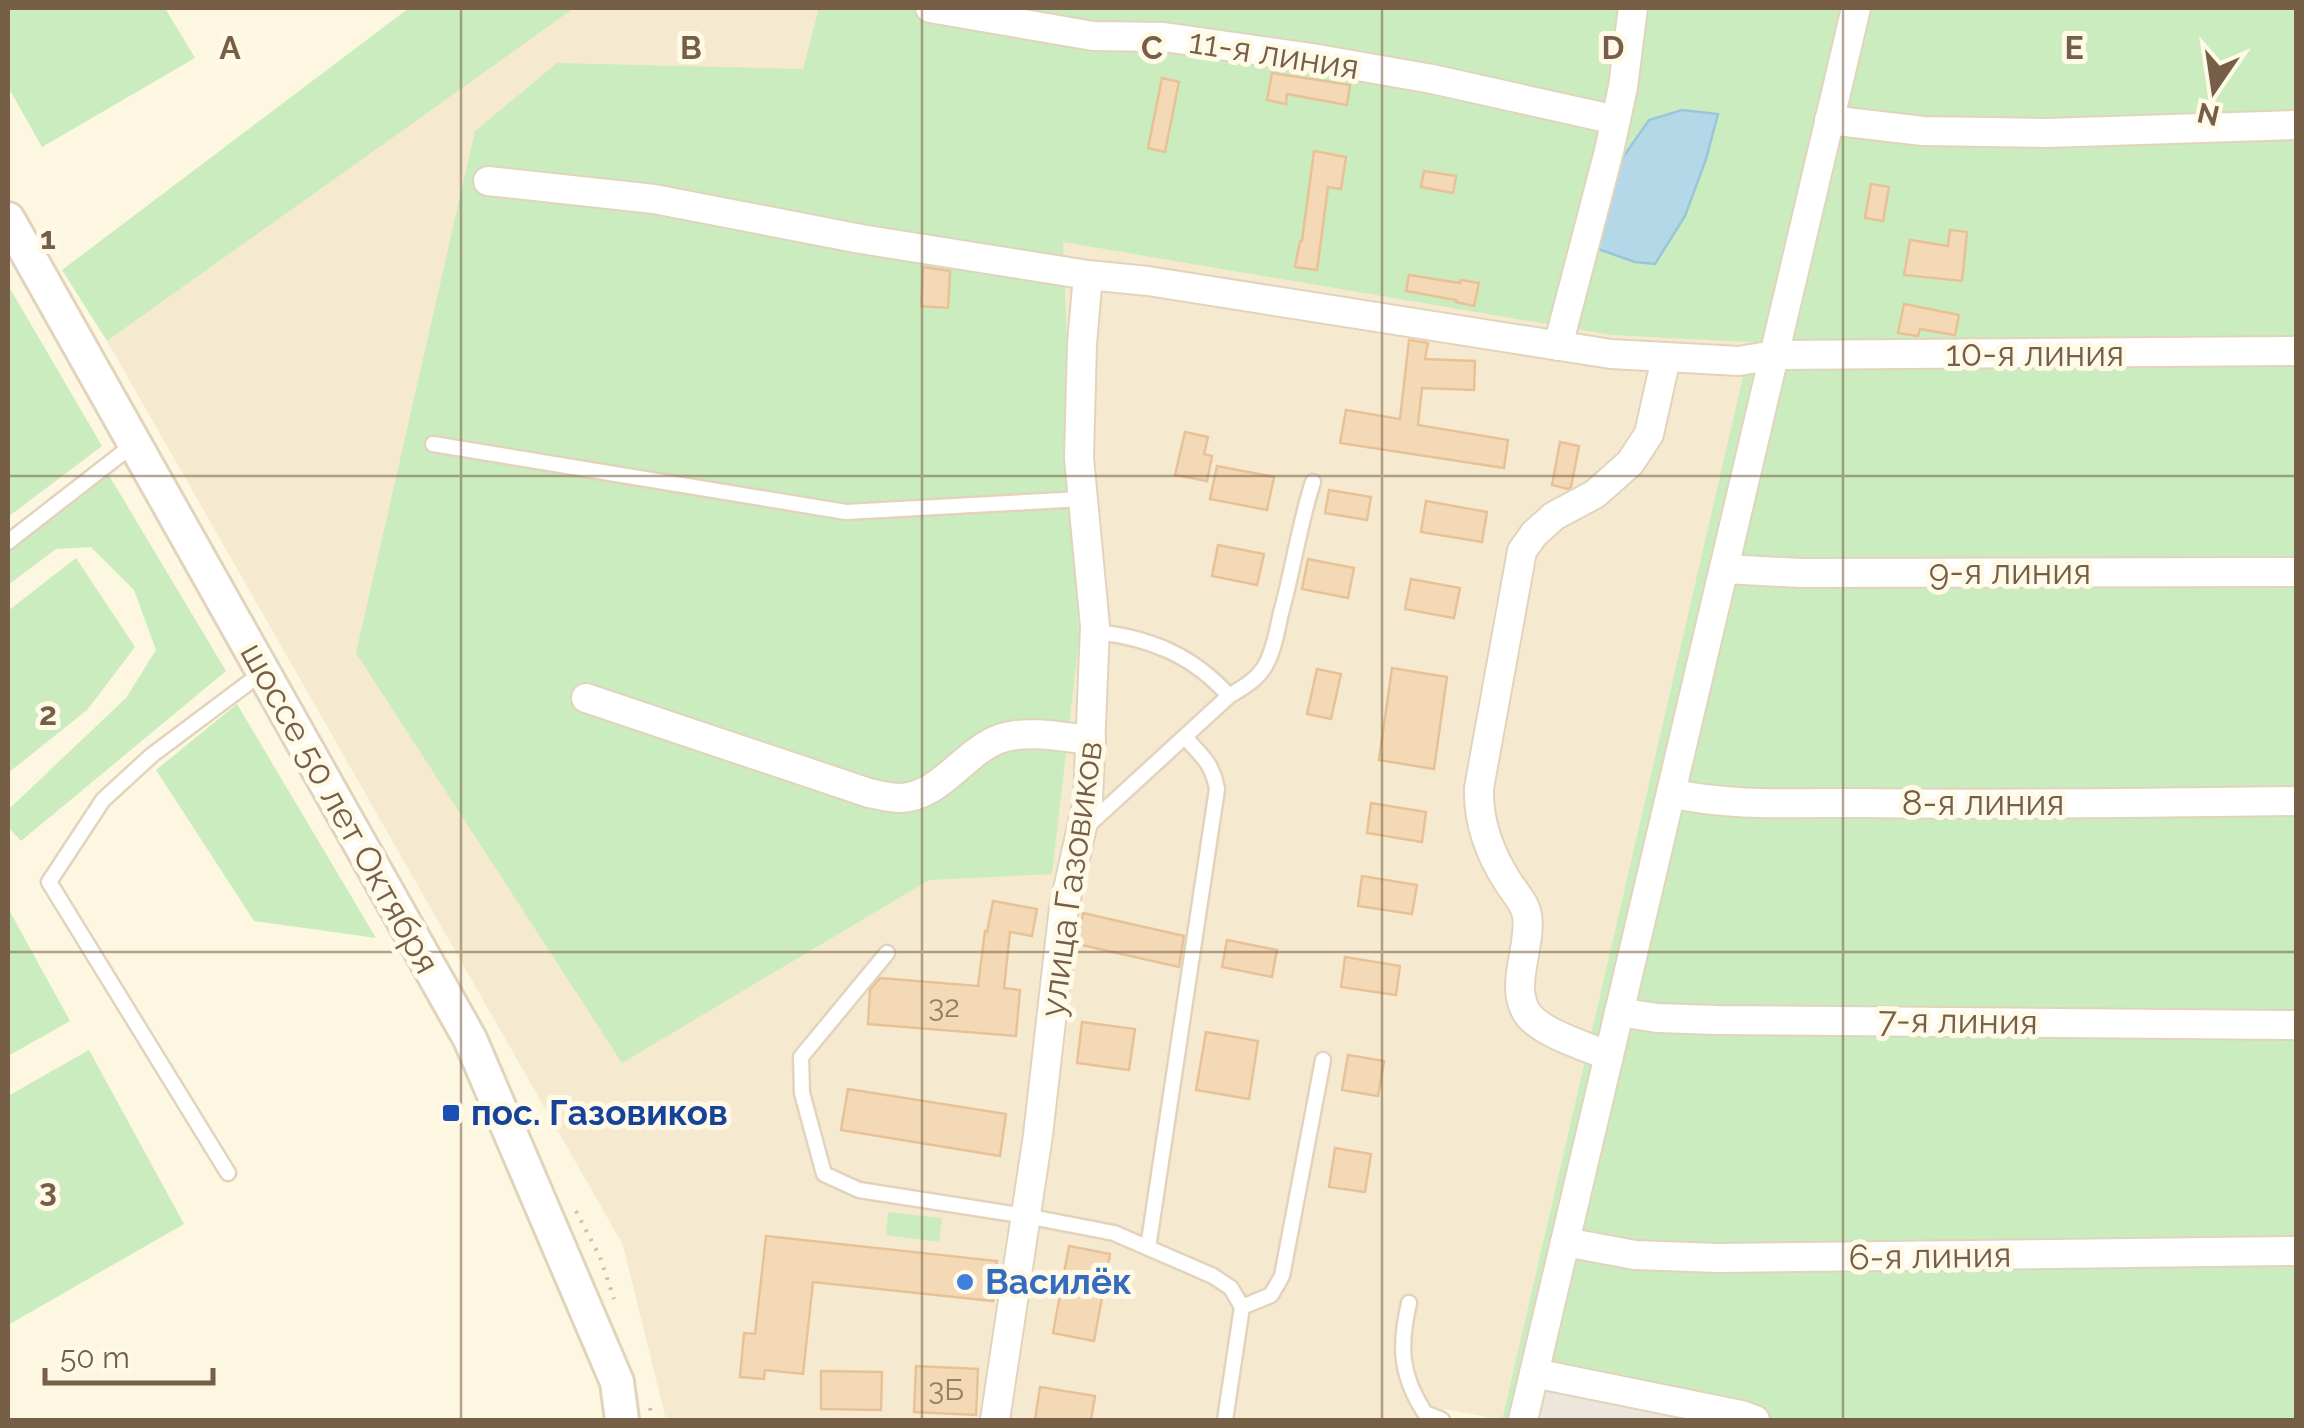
<svg xmlns="http://www.w3.org/2000/svg" width="2304" height="1428" viewBox="0 0 2304 1428" font-family="Raleway,sans-serif">
	<rect width="100%" height="100%" fill="#fdf7e1"/>
	<!-- residential -->
	<path fill="#f5eacf" d="M 563,8 L 1829,8 L 1502,1420 L 1445,1409 L 1441,1420 L 666,1420 L 623,1245 L 107,341 Z"/>
	<!-- industrial -->
	<path fill="#ece6dc" d="M 1543,1384 L 1701,1420 L 1534,1420 Z"/>
	<!-- green -->
	<g fill="#caecbf">
		<path d="M 8,8 L 165,8 L 195,58 L 42,147 L 8,87 Z"/>
		<path d="M 409,8 L 574,8 L 107,341 L 62,270 Z"/>
		<path d="M 819,8 L 2296,8 L 2296,1420 L 1701,1420 L 1533,1382 L 1523,1420 L 1502,1420 L 1751,342 L 1612,335 L 1063,242 L 1079,640 L 1052,874 L 929,880 L 622,1063 L 356,653 L 475,131 L 557,63 L 803,69 Z"/>
		<path d="M 8,285 L 102,446 L 8,517 Z"/>
		<path d="M 107,472 L 226,671 L 21,841 L 8,827 L 8,810 L 126,698 L 156,650 L 134,590 L 91,547 L 56,549 L 8,585 L 8,546 Z"/>
		<path d="M 76,558 L 135,647 L 87,710 L 8,773 L 8,611 Z"/>
		<path d="M 237,704 L 376,938 L 254,921 L 156,770 Z"/>
		<path d="M 8,908 L 70,1021 L 8,1056 Z"/>
		<path d="M 89,1050 L 184,1224 L 8,1325 L 8,1096 Z"/>
		<path d="M 888,1212 L 942,1218 L 939,1242 L 886,1235 Z"/>
	</g>
	<!-- water -->
	<path fill="#b4d8e8" stroke="#9ac6da" stroke-width="2.5" d="M 1682,110 L 1718,114 L 1706,159 L 1685,216 L 1655,264 L 1635,262 L 1598,249 L 1621,160 L 1649,120 Z"/>
	<!-- building -->
	<g fill="#f4d9b7" stroke="#e8c296" stroke-width="2.5">
		<path d="M 1272,73 L 1350,85 L 1347,105 L 1287,94 L 1286,104 L 1267,100 Z"/>
		<path d="M 1162,78 L 1179,82 L 1165,152 L 1148,148 Z"/>
		<path d="M 1314,151 L 1346,157 L 1341,189 L 1328,187 L 1317,270 L 1295,267 L 1300,241 L 1302,241 Z"/>
		<path d="M 1424,171 L 1456,176 L 1453,193 L 1421,187 Z"/>
		<path d="M 1871,184 L 1889,187 L 1883,221 L 1865,218 Z"/>
		<path d="M 1950,230 L 1967,232 L 1962,281 L 1904,275 L 1910,240 L 1948,246 Z"/>
		<path d="M 923,267 L 950,271 L 948,308 L 921,306 Z"/>
		<path d="M 1409,275 L 1460,283 L 1461,280 L 1479,283 L 1474,306 L 1456,302 L 1456,300 L 1406,291 Z"/>
		<path d="M 1904,304 L 1959,315 L 1955,335 L 1920,329 L 1918,336 L 1898,333 Z"/>
		<path d="M 1409,340 L 1428,343 L 1425,359 L 1475,361 L 1474,390 L 1422,388 L 1418,425 L 1508,440 L 1504,468 L 1340,443 L 1346,410 L 1400,419 Z"/>
		<path d="M 1185,432 L 1208,437 L 1204,454 L 1212,456 L 1207,481 L 1175,475 Z"/>
		<path d="M 1560,442 L 1579,446 L 1571,487 L 1568,489 L 1552,485 Z"/>
		<path d="M 1217,466 L 1274,477 L 1267,510 L 1210,499 Z"/>
		<path d="M 1329,490 L 1371,497 L 1367,520 L 1325,513 Z"/>
		<path d="M 1426,501 L 1487,512 L 1482,542 L 1421,532 Z"/>
		<path d="M 1218,545 L 1264,554 L 1257,585 L 1212,576 Z"/>
		<path d="M 1308,559 L 1354,568 L 1348,598 L 1302,589 Z"/>
		<path d="M 1411,579 L 1460,588 L 1454,618 L 1405,609 Z"/>
		<path d="M 1392,668 L 1447,677 L 1434,769 L 1379,760 Z"/>
		<path d="M 1317,669 L 1341,674 L 1331,719 L 1307,714 Z"/>
		<path d="M 1371,803 L 1426,812 L 1422,842 L 1367,833 Z"/>
		<path d="M 1362,876 L 1417,885 L 1412,914 L 1358,906 Z"/>
		<path d="M 993,901 L 1037,909 L 1032,936 L 1010,932 L 1004,988 L 1020,990 L 1016,1036 L 868,1024 L 870,990 L 880,978 L 978,986 L 985,931 L 987,932 Z"/>
		<path d="M 1083,913 L 1184,936 L 1179,967 L 1077,944 Z"/>
		<path d="M 1227,940 L 1277,950 L 1272,977 L 1222,967 Z"/>
		<path d="M 1345,957 L 1400,966 L 1396,995 L 1341,987 Z"/>
		<path d="M 1082,1022 L 1135,1029 L 1129,1070 L 1077,1063 Z"/>
		<path d="M 1206,1032 L 1258,1041 L 1249,1099 L 1196,1090 Z"/>
		<path d="M 1348,1055 L 1384,1061 L 1378,1096 L 1342,1090 Z"/>
		<path d="M 848,1089 L 1006,1114 L 1000,1156 L 841,1130 Z"/>
		<path d="M 1335,1148 L 1371,1154 L 1365,1192 L 1329,1187 Z"/>
		<path d="M 766,1236 L 997,1261 L 993,1301 L 813,1282 L 803,1374 L 765,1370 L 764,1379 L 740,1377 L 744,1333 L 755,1334 Z"/>
		<path d="M 1069,1246 L 1110,1254 L 1094,1341 L 1053,1333 Z"/>
		<path d="M 916,1366 L 978,1369 L 976,1415 L 914,1412 Z"/>
		<path d="M 821,1371 L 882,1372 L 881,1410 L 821,1409 Z"/>
		<path d="M 1040,1387 L 1095,1396 L 1091,1420 L 1035,1420 Z"/>
	</g>
	<g fill="none" stroke-linecap="round" stroke-linejoin="round">
		<defs>
			<g id="service">
				<path d="M 433,444 L 846,512 L 1082,499"/>
				<path d="M 8,542 L 134,444"/>
				<path d="M 1095,632 C 1148,637 1193,655 1229,696"/>
				<path d="M 1084,829 L 1229,696 C 1242,688 1257,680 1265,666 C 1274,651 1277,630 1281,613 C 1293,570 1299,525 1313,482"/>
				<path d="M 887,953 L 801,1057 L 802,1093 L 824,1174 L 859,1190 L 1026,1216 L 1114,1233 L 1213,1276 L 1231,1288 L 1242,1307 L 1225,1420"/>
				<path d="M 228,1173 L 49,882 L 103,800 L 152,755 L 263,672"/>
				<path d="M 1148,1248 L 1217,789 C 1212,762 1202,757 1185,737"/>
				<path d="M 1409,1303 C 1399,1346 1400,1375 1425,1413 L 1442,1420"/>
				<path d="M 1242,1307 L 1271,1295 L 1282,1276 L 1323,1060"/>
			</g>
			<g id="minor">
				<path d="M 930,8 L 1093,36 L 1164,37 L 1312,58 L 1432,79 L 1616,120"/>
				<path d="M 1829,120 L 1923,131 L 2047,133 L 2296,125"/>
				<path d="M 488,181 L 654,199 L 861,239 L 1088,275 L 1148,281 L 1611,354 L 1739,361 L 1774,355 L 2296,351"/>
				<path d="M 1558,346 L 1609,151 L 1623,87 L 1633,8"/>
				<path d="M 1724,569 L 1801,573 L 2296,572"/>
				<path d="M 586,698 L 869,793 C 879,795 890,798 900,798 C 940,797 963,753 999,739 C 1027,729 1062,737 1091,740"/>
				<path d="M 1671,793 C 1735,808 1804,802 1869,803 C 2011,805 2154,803 2296,801"/>
				<path d="M 1619,1012 L 1657,1018 L 1716,1020 L 2296,1025"/>
				<path d="M 1609,1056 C 1588,1047 1540,1033 1527,1013 C 1509,985 1532,946 1527,915 C 1525,903 1515,893 1508,882 C 1490,854 1478,821 1479,788 L 1522,551 L 1534,534 L 1554,516 L 1595,494 L 1630,463 L 1649,434 L 1666,358"/>
				<path d="M 1565,1242 L 1635,1255 L 1718,1258 L 2296,1251"/>
				<path d="M 1534,1373 L 1741,1415 L 1755,1420"/>
				<path d="M 995,1420 L 1038,1135 L 1064,907 L 1088,800 L 1095,626 L 1079,458 L 1082,344 L 1088,275"/>
				<path d="M 1523,1420 L 1856,8"/>
			</g>
			<path id="tertiary" d="M 8,219 L 470,1039 L 617,1382 L 622,1420"/>
		</defs>
		<!-- service casing -->
		<use href="#service" stroke="#e2d4bc" stroke-width="19"/>
		<!-- minor casing -->
		<use href="#minor" stroke="#e2d4bc" stroke-width="32"/>
		<!-- tertiary casing -->
		<use href="#tertiary" stroke="#e2d4bc" stroke-width="38"/>
		<!-- path -->
		<g stroke="#d9bc9a" stroke-width="4" stroke-dasharray="2.5 8" stroke-linecap="butt">
			<path d="M 576,1211 L 600,1257 L 614,1299"/>
			<path d="M 650,1408 L 653,1420"/>
		</g>
		<!-- service -->
		<use href="#service" stroke="#fff" stroke-width="14"/>
		<!-- minor -->
		<use href="#minor" stroke="#fff" stroke-width="28"/>
		<!-- tertiary -->
		<use href="#tertiary" stroke="#fff" stroke-width="32"/>
	</g>
	<!-- grid -->
	<path fill="none" stroke="#765f46" stroke-width="2.5" stroke-opacity="0.55" d="M 461,8 L 461,1420M 922,8 L 922,1420M 1382,8 L 1382,1420M 1843,8 L 1843,1420M 8,476 L 2296,476M 8,952 L 2296,952"/>
	<!-- markers -->
	<rect fill="#1a4fb4" stroke="#fffae8" stroke-width="4" x="441" y="1103" width="20" height="20" rx="5"/>
	<circle fill="#3f7fe0" stroke="#fffae8" stroke-width="4" cx="965" cy="1282" r="10"/>
	<g text-anchor="middle" stroke-width="10" stroke-linejoin="round" paint-order="stroke">
		<!-- number labels -->
		<g font-size="30" fill="#967e62">
			<text x="944" y="1017">32</text>
			<text x="946" y="1400">3Б</text>
		</g>
		<!-- street labels -->
		<g font-size="35" fill="#765f46" stroke="#fffae8">
			<text transform="translate(1274 54) rotate(9)" y="12">11-я линия</text>
			<text x="2035" y="366">10-я линия</text>
			<text x="2010" y="584">9-я линия</text>
			<text x="1983" y="815">8-я линия</text>
			<text transform="translate(340 808) rotate(61)" y="12">шоссе 50 лет Октября</text>
			<text transform="translate(1071 879) rotate(-82)" y="12">улица Газовиков</text>
			<text transform="translate(1958 1021) rotate(1)" y="12">7-я линия</text>
			<text transform="translate(1930 1256) rotate(-1)" y="12">6-я линия</text>
		</g>
		<!-- transit labels -->
		<g font-size="35" font-weight="bold" fill="#164399" stroke="#fffae8" text-anchor="start">
			<text x="471" y="1125">пос. Газовиков</text>
		</g>
		<!-- shop labels -->
		<g font-size="35" font-weight="bold" fill="#366cbe" stroke="#fffae8" text-anchor="start">
			<text x="985" y="1294">Василёк</text>
		</g>
	</g>
	<g font-size="32" text-anchor="middle" font-weight="bold" fill="#765f46" stroke="#fffae8" stroke-width="10" stroke-linejoin="round" paint-order="stroke">
		<text x="230" y="59">A</text>
		<text x="691" y="59">B</text>
		<text x="1152" y="59">C</text>
		<text x="1613" y="59">D</text>
		<text x="2074" y="59">E</text>
		<text x="48" y="249">1</text>
		<text x="48" y="725">2</text>
		<text x="48" y="1201">3</text>
	</g>
	<!-- border -->
	<rect width="2304" height="1428" fill="none" stroke="#765f46" stroke-width="20"/>
	<!-- north arrow -->
	<g transform="translate(2214 90) rotate(193)" stroke="#fffae8" stroke-width="8" paint-order="stroke">
	<path d="M0-8L18 38L0 25L-18 38Z" fill="#765f46"/>
	<text y="-15" font-size="28" font-weight="bold" text-anchor="middle" fill="#765f46">N</text>
	</g>
	<!-- scale -->
	<path d="M45 1368v15h168v-15" fill="none" stroke="#765f46" stroke-width="5"/>
	<text x="60" y="1368" font-size="30" fill="#765f46" stroke="#fffae8" stroke-width="8" paint-order="stroke">50 m</text>
</svg>
